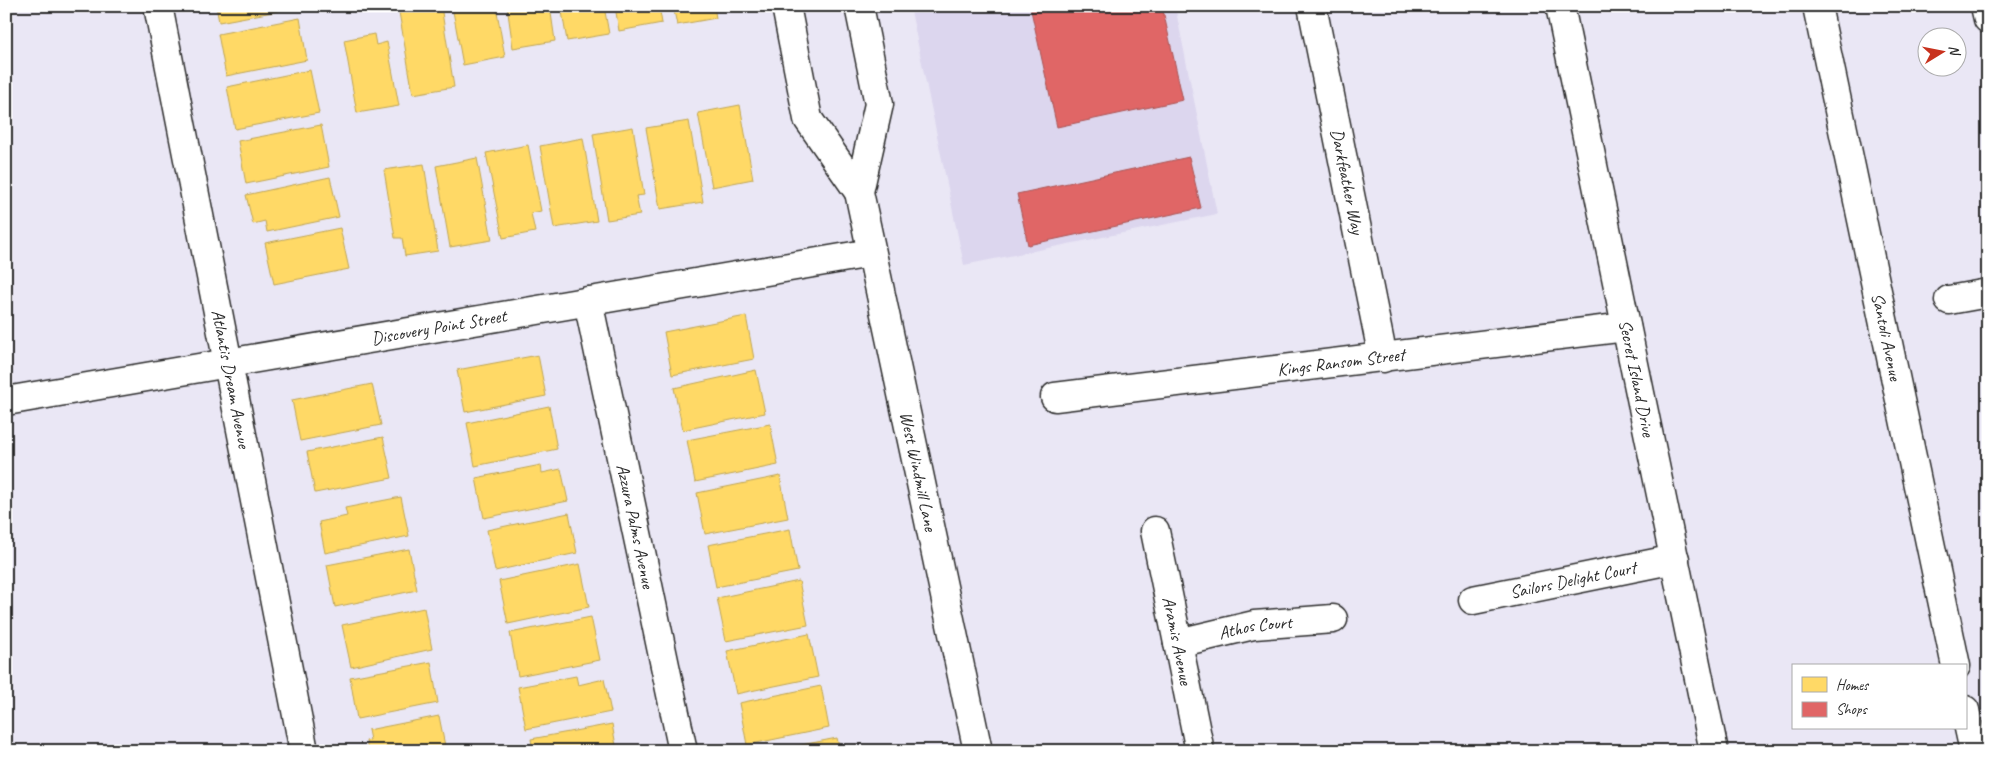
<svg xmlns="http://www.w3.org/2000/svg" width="1994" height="757" viewBox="0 0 1994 757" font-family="Caveat,sans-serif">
	<rect width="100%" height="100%" fill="#eae7f5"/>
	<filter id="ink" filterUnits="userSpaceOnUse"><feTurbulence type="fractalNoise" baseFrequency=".02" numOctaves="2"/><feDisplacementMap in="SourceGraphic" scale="10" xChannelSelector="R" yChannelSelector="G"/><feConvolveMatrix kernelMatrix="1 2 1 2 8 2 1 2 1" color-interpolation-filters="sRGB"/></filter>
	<g filter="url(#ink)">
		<!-- built -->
		<path fill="#dcd6ee" d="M 910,6 L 1175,6 L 1217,214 L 964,265 Z"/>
		<!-- homes -->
		<g fill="#ffd966" stroke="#bfa554">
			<path d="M 216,6 L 294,6 L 294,8 L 219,22 Z"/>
			<path d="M 441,6 L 454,87 L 413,94 L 399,12 Z"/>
			<path d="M 452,6 L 496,6 L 505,57 L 463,65 Z"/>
			<path d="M 507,6 L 550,6 L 555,41 L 513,48 Z"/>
			<path d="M 561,6 L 604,6 L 609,34 L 567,41 Z"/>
			<path d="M 615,6 L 659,6 L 662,23 L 619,31 Z"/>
			<path d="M 673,6 L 714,6 L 716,18 L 677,25 Z"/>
			<path d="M 300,18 L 307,60 L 226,76 L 218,34 Z"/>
			<path d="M 374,34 L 376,45 L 387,42 L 399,106 L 357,113 L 344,40 Z"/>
			<path d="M 310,70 L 319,113 L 235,129 L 227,87 Z"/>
			<path d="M 740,105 L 753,179 L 712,187 L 698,113 Z"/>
			<path d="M 689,121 L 703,202 L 660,209 L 646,128 Z"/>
			<path d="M 321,125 L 329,167 L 246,184 L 238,141 Z"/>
			<path d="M 633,127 L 644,195 L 636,196 L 640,215 L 607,220 L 593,134 Z"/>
			<path d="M 583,138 L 597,221 L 554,228 L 540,146 Z"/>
			<path d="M 528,145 L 541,211 L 531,213 L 535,232 L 503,238 L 486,153 Z"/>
			<path d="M 477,158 L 492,240 L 450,247 L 436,166 Z"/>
			<path d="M 424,164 L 438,251 L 405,256 L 402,238 L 395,238 L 384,170 Z"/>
			<path d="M 330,177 L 339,217 L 267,232 L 265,221 L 253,224 L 246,195 Z"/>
			<path d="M 340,228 L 349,269 L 274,284 L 265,243 Z"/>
			<path d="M 746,316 L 754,359 L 672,375 L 664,332 Z"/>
			<path d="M 538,355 L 546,396 L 465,412 L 457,370 Z"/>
			<path d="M 756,370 L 765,413 L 683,430 L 674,388 Z"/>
			<path d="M 372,384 L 381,425 L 300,441 L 292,400 Z"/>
			<path d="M 549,406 L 557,449 L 475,466 L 467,423 Z"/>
			<path d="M 770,424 L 778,465 L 695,482 L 687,440 Z"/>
			<path d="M 383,437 L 392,478 L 315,493 L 307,452 Z"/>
			<path d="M 541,465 L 542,473 L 561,469 L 568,501 L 484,518 L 476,478 Z"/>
			<path d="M 780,476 L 788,518 L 705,534 L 697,493 Z"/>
			<path d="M 401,497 L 409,536 L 325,553 L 319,522 L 347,516 L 345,508 Z"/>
			<path d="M 569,513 L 577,553 L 495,571 L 487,530 Z"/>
			<path d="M 790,529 L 798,571 L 716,587 L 708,545 Z"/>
			<path d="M 409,549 L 417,590 L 335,607 L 327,565 Z"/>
			<path d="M 580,564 L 589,607 L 508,624 L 499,581 Z"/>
			<path d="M 799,581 L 808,625 L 726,641 L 717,598 Z"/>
			<path d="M 424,608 L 432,649 L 351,667 L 342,625 Z"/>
			<path d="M 591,617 L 600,660 L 518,676 L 510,633 Z"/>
			<path d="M 809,634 L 818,677 L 736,694 L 727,651 Z"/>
			<path d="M 431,662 L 438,703 L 357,719 L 350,677 Z"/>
			<path d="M 576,676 L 578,685 L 604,679 L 611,712 L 526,729 L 518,687 Z"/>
			<path d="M 821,686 L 829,728 L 747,745 L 739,703 Z"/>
			<path d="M 439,716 L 446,751 L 368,751 L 366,741 L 370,740 L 368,730 Z"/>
			<path d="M 612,724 L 617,751 L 533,751 L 531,739 Z"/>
			<path d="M 837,738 L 840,751 L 771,751 Z"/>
		</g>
		<!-- shops -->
		<g fill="#e06666" stroke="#aa5454">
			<path d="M 1030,6 L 1162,6 L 1183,100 L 1057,127 Z"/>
			<path d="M 1189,157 L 1201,208 L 1028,245 L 1017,194 Z"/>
		</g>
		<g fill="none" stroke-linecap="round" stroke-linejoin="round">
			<defs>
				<g id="minor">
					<path id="s1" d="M 158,6 L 304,751"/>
					<path id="s2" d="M 1312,6 L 1383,358"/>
					<path id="s3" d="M 1560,6 L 1714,751"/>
					<path id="s4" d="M 1817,6 L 1956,666"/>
					<path d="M 1985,6 L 1988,19"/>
					<path d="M 1949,300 L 1988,293"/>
					<path id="s5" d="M 588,301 L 683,751"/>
					<path id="s6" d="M 1055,397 L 1626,327"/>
					<path id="s7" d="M 6,401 L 871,253"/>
					<path id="s8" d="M 1155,531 L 1200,751"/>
					<path id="s9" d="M 1473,600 L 1675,559"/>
					<path id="s10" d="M 1178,643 L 1254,625 L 1333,619"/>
					<path d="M 1965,710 L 1974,751"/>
				</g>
				<g id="tertiary">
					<path d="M 786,6 L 808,119 L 859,192"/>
					<path id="s11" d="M 859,6 L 879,104 L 859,192 L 978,751"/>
				</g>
			</defs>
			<!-- minor casing -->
			<use href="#minor" stroke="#2b2b2b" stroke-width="31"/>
			<!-- tertiary casing -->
			<use href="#tertiary" stroke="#2b2b2b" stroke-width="31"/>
			<!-- minor -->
			<use href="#minor" stroke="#fff" stroke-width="28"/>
			<!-- tertiary -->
			<use href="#tertiary" stroke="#fff" stroke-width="28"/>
		</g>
	</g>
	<g text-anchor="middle" stroke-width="5" stroke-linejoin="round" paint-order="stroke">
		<!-- street labels -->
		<g font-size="18" fill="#2b2b2b" stroke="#fff">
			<text dy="6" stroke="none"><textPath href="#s2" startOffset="179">Darkfeather Way</textPath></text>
			<text dy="6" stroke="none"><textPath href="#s7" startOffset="439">Discovery Point Street</textPath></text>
			<text dy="6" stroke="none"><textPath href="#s4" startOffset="338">Santoli Avenue</textPath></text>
			<text dy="6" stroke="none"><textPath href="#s6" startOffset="288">Kings Ransom Street</textPath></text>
			<text dy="6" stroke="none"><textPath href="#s1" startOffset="380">Atlantis Dream Avenue</textPath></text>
			<text dy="6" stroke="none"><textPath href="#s3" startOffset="380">Secret Island Drive</textPath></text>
			<text dy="6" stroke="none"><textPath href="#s11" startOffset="476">West Windmill Lane</textPath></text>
			<text dy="6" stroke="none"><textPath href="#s5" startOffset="230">Azzura Palms Avenue</textPath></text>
			<text dy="6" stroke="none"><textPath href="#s9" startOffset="102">Sailors Delight Court</textPath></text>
			<text dy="6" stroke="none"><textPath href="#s10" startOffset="79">Athos Court</textPath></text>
			<text dy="6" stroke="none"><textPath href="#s8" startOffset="112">Aramis Avenue</textPath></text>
		</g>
	</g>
	<!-- margin -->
	<rect width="1994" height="757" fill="none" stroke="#fff" stroke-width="25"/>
	<rect x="12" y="12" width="1969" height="732" fill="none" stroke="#2b2b2b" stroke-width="2" filter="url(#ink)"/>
	<!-- legend -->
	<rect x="1792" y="664" width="175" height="65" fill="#ffffff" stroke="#aaaaaa"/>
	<rect x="1802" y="677" width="25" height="15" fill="#ffd966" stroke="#aaaaaa"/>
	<text x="1836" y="690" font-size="15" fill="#2b2b2b">Homes</text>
	<rect x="1802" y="702" width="25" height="15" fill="#e06666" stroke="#aaaaaa"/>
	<text x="1836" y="714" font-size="15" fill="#2b2b2b">Shops</text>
	<!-- north arrow -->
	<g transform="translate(1942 52) rotate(80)"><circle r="24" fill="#ffffff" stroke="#aaaaaa"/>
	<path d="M0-4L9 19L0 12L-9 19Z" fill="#c8321e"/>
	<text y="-8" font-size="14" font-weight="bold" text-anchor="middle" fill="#2b2b2b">N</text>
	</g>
</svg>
